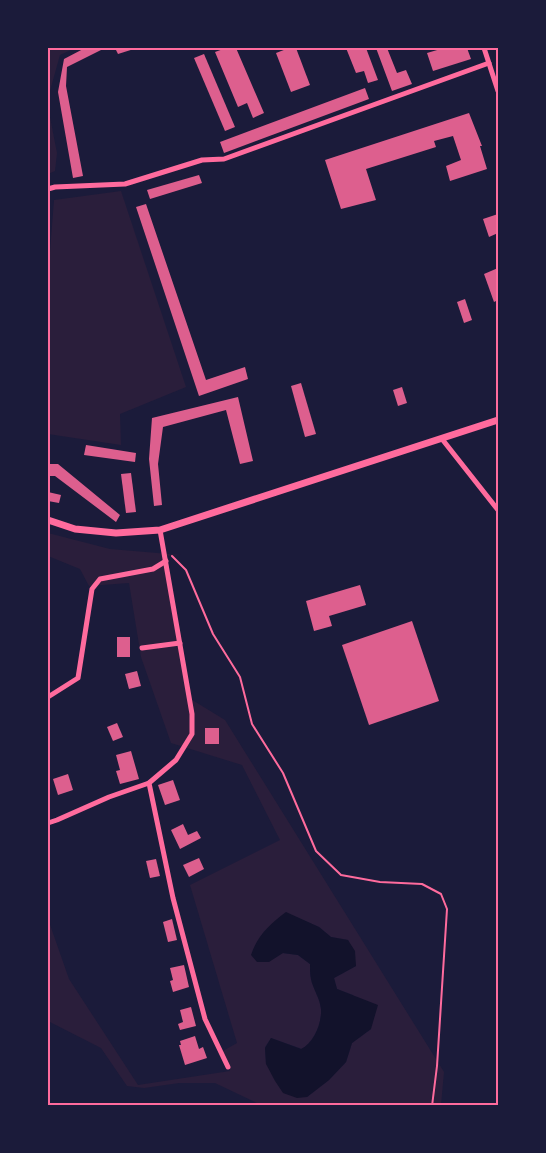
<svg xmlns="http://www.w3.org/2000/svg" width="546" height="1153" viewBox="0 0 546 1153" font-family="'DM Sans',sans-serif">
	<rect width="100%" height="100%" fill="#1b1b3a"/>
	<!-- green -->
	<g fill="#2a1e3b" fill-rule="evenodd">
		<path d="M 48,48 L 75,48 L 60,55 L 48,98 Z"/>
		<path d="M 48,107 L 57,153 L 55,171 L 48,174 Z"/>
		<path d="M 121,191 L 186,387 L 120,414 L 121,445 L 48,434 L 48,278 L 54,200 Z"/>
		<path d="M 48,533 L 110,549 L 181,555 L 167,556 L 189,698 L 225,720 L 444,1072 L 441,1105 L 261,1105 L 215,1083 L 179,1083 L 144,1088 L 127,1086 L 101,1048 L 48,1021 L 48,919 L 69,979 L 138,1085 L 230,1071 L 221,1052 L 237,1043 L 190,885 L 280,840 L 242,765 L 171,743 L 141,657 L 129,583 L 89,586 L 80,569 L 48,556 ZM 286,913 L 319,927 L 331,937 L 348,940 L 356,966 L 334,978 L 337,989 L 353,995 L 371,1029 L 352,1043 L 346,1062 L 329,1080 L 307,1097 L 266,1064 L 265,1047 L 271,1038 L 302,1049 C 314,1042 322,1023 321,1009 C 320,998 313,989 311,979 C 310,974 310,969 310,964 L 298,955 L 282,953 Z"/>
	</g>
	<!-- water -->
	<path fill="#12122b" d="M 286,912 L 319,927 L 331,937 L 348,940 L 355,951 L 356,966 L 334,978 L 337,989 L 378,1005 L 371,1029 L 352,1043 L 346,1062 L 329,1080 L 307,1097 L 297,1098 L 283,1093 L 275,1081 L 266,1064 L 265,1048 L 271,1038 L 301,1049 C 314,1043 322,1023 321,1009 C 320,998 313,989 311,979 C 310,974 310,969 310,964 L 298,955 L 283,953 L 269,962 L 257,962 L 251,955 C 257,936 270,924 286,912 Z"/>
	<!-- building -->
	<g fill="#dd5f8e">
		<path d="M 85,48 L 105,48 L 67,67 L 66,86 L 83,176 L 73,178 L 58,92 L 64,59 Z"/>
		<path d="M 115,48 L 137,48 L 118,54 Z"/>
		<path d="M 226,48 L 236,48 L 264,113 L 253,118 L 247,103 L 238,107 L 215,52 Z"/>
		<path d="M 289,48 L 296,48 L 310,85 L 291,92 L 276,53 Z"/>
		<path d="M 346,48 L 366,48 L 378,80 L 368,83 L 364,71 L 356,73 Z"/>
		<path d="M 376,48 L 387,48 L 397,73 L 406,70 L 412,84 L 392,91 Z"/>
		<path d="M 444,48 L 467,48 L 471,59 L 433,71 L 427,53 Z"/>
		<path d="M 204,54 L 235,127 L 225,131 L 194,58 Z"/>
		<path d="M 365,88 L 369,99 L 224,153 L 220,142 Z"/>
		<path d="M 469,113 L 482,146 L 480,146 L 487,169 L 450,181 L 446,166 L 461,160 L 453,136 L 434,141 L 436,147 L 366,169 L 376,200 L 341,209 L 325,160 Z"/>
		<path d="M 199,175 L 202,183 L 150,199 L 147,190 Z"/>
		<path d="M 146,204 L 206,380 L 245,367 L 248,379 L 199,396 L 136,207 Z"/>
		<path d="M 498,214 L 498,233 L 489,237 L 483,219 Z"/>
		<path d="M 498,268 L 498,300 L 494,302 L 484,274 Z"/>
		<path d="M 465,299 L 472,320 L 464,323 L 457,302 Z"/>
		<path d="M 301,383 L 316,434 L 305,437 L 291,386 Z"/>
		<path d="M 402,387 L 407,403 L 398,406 L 393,390 Z"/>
		<path d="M 238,397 L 253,461 L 240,464 L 226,410 L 163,427 L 158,464 L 162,505 L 154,506 L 149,459 L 152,418 Z"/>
		<path d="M 86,445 L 136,453 L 135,462 L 84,455 Z"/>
		<path d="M 48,464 L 58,464 L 120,515 L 116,522 L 55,476 L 48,476 Z"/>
		<path d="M 131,473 L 136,512 L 126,513 L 121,474 Z"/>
		<path d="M 48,492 L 61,495 L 59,503 L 48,501 Z"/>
		<path d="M 360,585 L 366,605 L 329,616 L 332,626 L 314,631 L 306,601 Z"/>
		<path d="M 412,621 L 439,701 L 369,725 L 342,645 Z"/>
		<rect x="117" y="637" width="13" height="20"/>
		<path d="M 137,671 L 141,686 L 129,689 L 125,674 Z"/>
		<path d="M 117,723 L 123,737 L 113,741 L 107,727 Z"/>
		<rect x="205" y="728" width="14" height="16"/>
		<path d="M 131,751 L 139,779 L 120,784 L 116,771 L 120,770 L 116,755 Z"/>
		<path d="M 68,774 L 73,790 L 58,795 L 53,779 Z"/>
		<path d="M 173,780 L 180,800 L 165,805 L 158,785 Z"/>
		<path d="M 183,824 L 188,835 L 197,831 L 201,838 L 180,849 L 171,830 Z"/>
		<path d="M 199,858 L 204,869 L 189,877 L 183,865 Z"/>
		<path d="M 156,859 L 160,876 L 150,878 L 146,861 Z"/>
		<path d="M 172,919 L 177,940 L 168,942 L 163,922 Z"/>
		<path d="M 184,965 L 189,987 L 173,992 L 170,981 L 173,980 L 170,968 Z"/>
		<path d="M 191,1007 L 196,1026 L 180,1030 L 178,1024 L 183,1022 L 180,1010 Z"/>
		<path d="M 195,1036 L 199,1049 L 203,1047 L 207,1058 L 185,1065 L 179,1045 L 181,1045 L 180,1041 Z"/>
	</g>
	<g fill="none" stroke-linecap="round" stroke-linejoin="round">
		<!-- path -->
		<path stroke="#ff6b9d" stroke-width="2" d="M 172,556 L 186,570 L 213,634 L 240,677 L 252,724 L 283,773 L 316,851 L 341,875 L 380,882 L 422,884 L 441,894 L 447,909 L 437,1066 L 432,1106"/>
		<!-- minor -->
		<g stroke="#ff6b9d" stroke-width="5">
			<path d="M 484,48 L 498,91"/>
			<path d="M 48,189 L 55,187 L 125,184 L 202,160 L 224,159 L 489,63"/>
			<path d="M 442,439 L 498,510"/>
			<path d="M 160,530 L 192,714 L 192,734 L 176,760 L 149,783 L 173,898 L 205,1019 L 228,1067"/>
			<path d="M 142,648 L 180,643"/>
			<path d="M 48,697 L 78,678 L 92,589 L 100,579 L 153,569 L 166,561"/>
			<path d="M 48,823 L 57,820 L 109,797 L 149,783"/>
		</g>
		<!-- tertiary -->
		<path stroke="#ff6b9d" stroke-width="7" d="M 48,520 L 75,529 L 116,533 L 160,530 L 498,420"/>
	</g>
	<!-- border -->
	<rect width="546" height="1153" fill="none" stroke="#1b1b3a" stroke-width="98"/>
	<rect x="49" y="49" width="448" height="1055" fill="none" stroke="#ff6b9d" stroke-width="2"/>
</svg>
